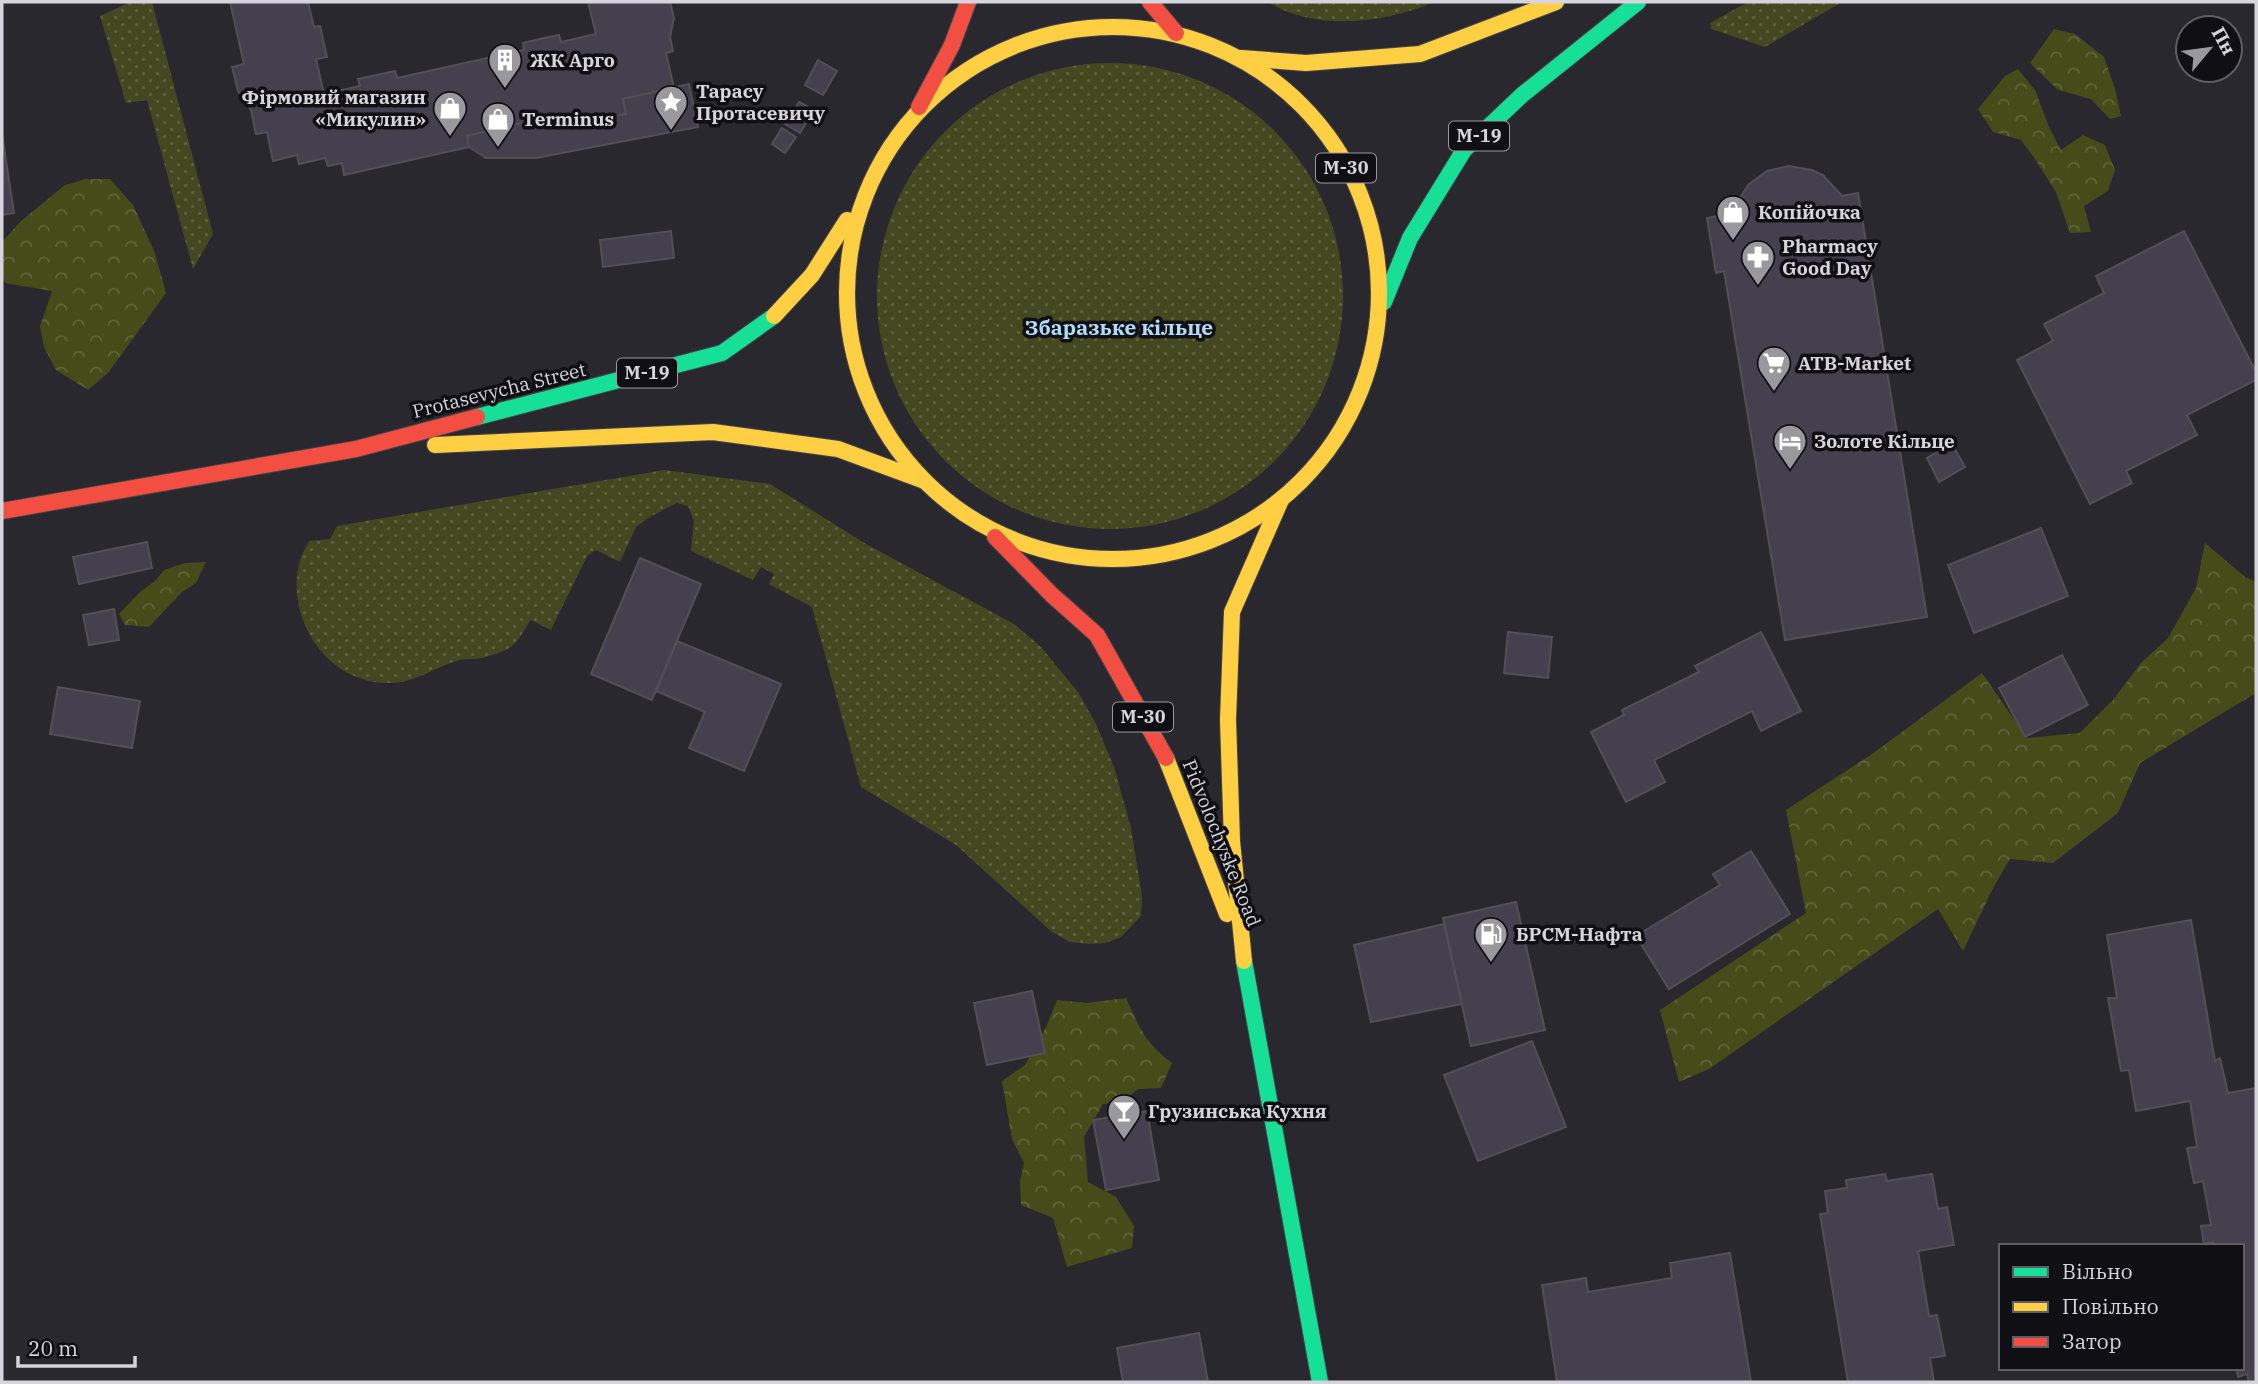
<svg xmlns="http://www.w3.org/2000/svg" width="2258" height="1384" viewBox="0 0 2258 1384" font-family="'IBM Plex Serif',serif">
	<defs>
		<pattern id="green-dots" width="8" height="8" patternUnits="userSpaceOnUse" patternTransform="scale(1.75)"><rect width="8" height="8" fill="#444820"/><path d="M2 2h.1M6 6h.1" fill="none" stroke="#5e6240" stroke-width="1.8" stroke-linecap="round"/></pattern>
		<pattern id="forest-crowns" width="20" height="18" patternUnits="userSpaceOnUse" patternTransform="scale(1.75)"><rect width="20" height="18" fill="#464b1a"/><path d="M2 6a3 3 0 1 1 6 0M12 15a3 3 0 1 1 6 0" fill="none" stroke="#60643b"/></pattern>
	</defs>
	<rect width="100%" height="100%" fill="#29282e"/>
	<!-- green -->
	<g fill="url(#green-dots)">
		<path d="M 130,2 L 152,2 L 213,234 L 193,269 L 147,100 L 126,103 L 100,16 Z"/>
		<path d="M 1268,2 L 1435,2 C 1385,23 1316,32 1268,2 Z"/>
		<path d="M 1748,2 L 1842,2 L 1765,47 L 1711,29 L 1710,23 Z"/>
		<circle cx="1110" cy="296" r="233"/>
		<path d="M 664,470 L 770,484 L 866,544 L 1014,624 L 1040,646 L 1078,692 L 1096,724 L 1114,767 L 1131,828 L 1142,896 L 1141,916 L 1121,937 L 1105,943 L 1089,944 L 1070,942 L 1052,932 L 956,845 L 861,787 L 812,607 L 769,584 L 774,574 L 761,567 L 753,580 L 691,551 L 694,521 L 688,506 L 677,503 L 648,518 L 636,527 L 620,562 L 596,550 L 587,556 L 551,630 L 531,620 C 525,628 519,641 512,646 C 506,651 490,656 482,658 C 473,660 464,658 456,661 C 434,668 414,683 391,683 C 328,685 284,619 300,560 C 302,554 306,547 309,541 L 330,539 L 337,526 Z"/>
	</g>
	<!-- forest -->
	<g fill="url(#forest-crowns)">
		<path d="M 2054,29 L 2075,34 L 2104,57 L 2115,89 L 2121,116 L 2110,119 L 2091,99 L 2058,90 L 2030,63 Z"/>
		<path d="M 2018,69 L 2035,90 L 2049,127 L 2061,150 L 2083,135 L 2105,145 L 2115,170 L 2108,191 L 2084,206 L 2091,232 L 2070,233 L 2056,192 L 2035,159 L 2021,140 L 1993,132 L 1978,109 L 2005,76 Z"/>
		<path d="M 86,179 L 110,179 L 133,205 L 155,253 L 166,293 L 108,373 L 88,390 L 56,370 L 44,347 L 40,326 L 52,291 L 5,283 L 2,275 L 2,242 L 21,221 L 65,185 Z"/>
		<path d="M 2205,543 L 2245,577 L 2256,582 L 2256,693 L 2140,763 L 2118,813 L 2053,863 L 2010,859 L 1993,888 L 1963,951 L 1938,909 L 1709,1069 L 1679,1082 L 1660,1010 L 1806,913 L 1786,810 L 1872,754 L 1982,673 L 2027,738 L 2080,733 L 2113,700 L 2141,663 L 2168,638 L 2196,588 Z"/>
		<path d="M 206,562 L 196,583 L 182,592 L 149,627 L 125,625 L 119,614 L 140,592 L 155,581 L 164,570 L 185,563 Z"/>
		<path d="M 1126,998 C 1139,1027 1146,1044 1172,1063 L 1161,1088 L 1138,1089 L 1122,1102 L 1103,1104 L 1084,1137 L 1088,1182 L 1116,1197 L 1134,1226 L 1132,1248 L 1067,1267 L 1053,1218 L 1021,1205 L 1020,1181 L 1024,1163 L 1012,1139 L 1002,1081 L 1025,1065 L 1047,1025 L 1057,1000 L 1087,1003 Z"/>
	</g>
	<!-- building -->
	<g fill="#44404e" stroke="#505055" stroke-width="2">
		<path d="M 230,2 L 308,2 L 314,27 L 320,26 L 327,57 L 316,59 L 324,94 L 360,86 L 358,79 L 395,71 L 397,78 L 524,50 L 523,43 L 544,38 L 559,35 L 561,42 L 596,34 L 588,2 L 670,2 L 674,18 L 670,37 L 673,51 L 666,53 L 674,88 L 623,99 L 626,114 L 563,127 L 560,114 L 467,136 L 469,147 L 344,175 L 342,163 L 328,166 L 325,158 L 299,164 L 297,155 L 273,161 L 267,132 L 256,134 L 251,110 L 238,91 L 232,67 L 244,64 Z"/>
		<path d="M 818,60 L 837,71 L 823,95 L 805,85 Z"/>
		<path d="M 689,84 L 698,127 L 536,158 L 486,158 L 469,147 L 467,136 L 560,114 L 563,127 L 626,114 L 623,99 Z"/>
		<path d="M 799,102 L 814,110 L 800,133 L 785,124 Z"/>
		<path d="M 782,128 L 796,137 L 785,153 L 772,144 Z"/>
		<path d="M 2,134 L 14,213 L 2,215 Z"/>
		<path d="M 1789,166 L 1812,170 L 1823,175 L 1842,196 L 1858,193 L 1927,617 L 1785,640 L 1724,271 L 1716,273 L 1707,218 L 1733,213 L 1736,205 L 1748,185 L 1767,171 Z"/>
		<path d="M 671,231 L 674,258 L 603,267 L 600,240 Z"/>
		<path d="M 2184,231 L 2256,372 L 2256,380 L 2187,415 L 2197,435 L 2126,471 L 2132,483 L 2090,504 L 2017,360 L 2053,341 L 2044,324 L 2104,293 L 2096,276 Z"/>
		<path d="M 1952,444 L 1965,467 L 1939,482 L 1927,458 Z"/>
		<path d="M 2041,528 L 2068,596 L 1974,633 L 1948,565 Z"/>
		<path d="M 147,542 L 152,568 L 79,584 L 73,557 Z"/>
		<path d="M 640,558 L 701,584 L 652,700 L 591,674 Z"/>
		<path d="M 114,609 L 119,640 L 89,645 L 83,615 Z"/>
		<path d="M 1508,632 L 1552,637 L 1548,678 L 1504,673 Z"/>
		<path d="M 1761,632 L 1801,711 L 1761,731 L 1752,711 L 1654,760 L 1665,782 L 1626,802 L 1591,732 L 1624,715 L 1622,710 L 1699,672 L 1695,666 Z"/>
		<path d="M 677,641 L 781,684 L 744,771 L 689,748 L 705,712 L 656,691 Z"/>
		<path d="M 2062,655 L 2088,705 L 2025,737 L 1999,688 Z"/>
		<path d="M 58,687 L 140,701 L 132,748 L 50,734 Z"/>
		<path d="M 1751,851 L 1790,914 L 1669,989 L 1636,936 L 1720,885 L 1713,874 Z"/>
		<path d="M 1516,902 L 1545,1030 L 1471,1046 L 1443,918 Z"/>
		<path d="M 2191,920 L 2215,1061 L 2220,1058 L 2228,1093 L 2256,1088 L 2256,1382 L 2249,1382 L 2247,1374 L 2238,1377 L 2236,1368 L 2242,1368 L 2242,1246 L 2214,1246 L 2213,1242 L 2204,1244 L 2201,1226 L 2211,1225 L 2203,1181 L 2194,1183 L 2187,1148 L 2197,1147 L 2190,1101 L 2136,1111 L 2129,1070 L 2121,1071 L 2108,998 L 2117,998 L 2107,935 Z"/>
		<path d="M 1444,924 L 1462,1004 L 1371,1022 L 1354,945 Z"/>
		<path d="M 1032,991 L 1045,1053 L 987,1065 L 974,1003 Z"/>
		<path d="M 1532,1041 L 1566,1127 L 1478,1161 L 1444,1075 Z"/>
		<path d="M 1147,1111 L 1159,1180 L 1106,1190 L 1093,1120 Z"/>
		<path d="M 1885,1174 L 1887,1181 L 1932,1174 L 1938,1209 L 1947,1207 L 1954,1245 L 1918,1251 L 1929,1316 L 1937,1315 L 1945,1356 L 1930,1358 L 1934,1382 L 1848,1382 L 1820,1214 L 1828,1213 L 1825,1191 L 1847,1188 L 1846,1180 Z"/>
		<path d="M 1730,1253 L 1751,1382 L 1557,1382 L 1542,1285 L 1586,1278 L 1588,1292 L 1672,1278 L 1670,1263 Z"/>
		<path d="M 1199,1333 L 1208,1382 L 1123,1382 L 1117,1348 Z"/>
	</g>
	<g fill="none" stroke-linecap="round" stroke-linejoin="round">
		<defs>
			<g id="fast">
				<path d="M 1384,302 L 1410,238 L 1464,150 L 1522,95 L 1638,2"/>
				<path d="M 477,417 L 722,353 L 774,316"/>
				<path d="M 1244,961 L 1320,1382"/>
			</g>
			<g id="slow">
				<circle cx="1113" cy="293" r="266"/>
				<path d="M 1241,58 L 1306,63 L 1420,54 L 1556,2"/>
				<path d="M 774,316 L 812,275 L 847,220"/>
				<path d="M 435,445 L 713,432 L 838,449 L 922,480"/>
				<path d="M 1166,758 L 1227,914"/>
				<path d="M 1244,961 L 1232,841 L 1228,720 L 1232,612 L 1281,500"/>
			</g>
			<g id="jam">
				<path d="M 1150,2 L 1176,33"/>
				<path d="M 919,107 L 952,45 L 968,2"/>
				<path d="M 2,511 L 356,449 L 477,417"/>
				<path d="M 995,537 L 1052,595 L 1097,635 L 1166,758"/>
			</g>
		</defs>
		<!-- fast casing -->
		<use href="#fast" stroke="#464449" stroke-width="18"/>
		<!-- slow casing -->
		<use href="#slow" stroke="#464449" stroke-width="18"/>
		<!-- jam casing -->
		<use href="#jam" stroke="#464449" stroke-width="18"/>
		<!-- fast -->
		<use href="#fast" stroke="#16e098" stroke-width="16"/>
		<!-- slow -->
		<use href="#slow" stroke="#ffcf43" stroke-width="16"/>
		<!-- jam -->
		<use href="#jam" stroke="#f24e42" stroke-width="16"/>
	</g>
	<!-- icons -->
	<defs>
		<symbol id="building-pin" viewBox="-11 -11 22 30"><path d="M0 17L-7.5 6A9.5 9.5 0 1 1 7.5 6Z" fill="#99989f" stroke="#100f14"/><path d="M-4-6H4V6H1V3H-1V6H-4ZM-2.5-4.3h1.7v1.8h-1.7ZM.8-4.3h1.7v1.8H.8ZM-2.5-1h1.7V.8h-1.7ZM.8-1h1.7V.8H.8Z" fill="#fff"/></symbol>
		<symbol id="sight-pin" viewBox="-11 -11 22 30"><path d="M0 17L-7.5 6A9.5 9.5 0 1 1 7.5 6Z" fill="#99989f" stroke="#100f14"/><path d="M0-6L1.8-2.2L6-1.7L2.9 1.2L3.7 5.4L0 3.3L-3.7 5.4L-2.9 1.2L-6-1.7L-1.8-2.2Z" fill="#fff"/></symbol>
		<symbol id="shop-pin" viewBox="-11 -11 22 30"><path d="M0 17L-7.5 6A9.5 9.5 0 1 1 7.5 6Z" fill="#99989f" stroke="#100f14"/><path d="M-5-2.5h2.3a2.7 3.5 0 0 1 5.4 0H5L5.5 6h-11ZM-1.5-2.5h3a1.5 2.3 0 0 0-3 0Z" fill="#fff"/></symbol>
		<symbol id="pharmacy-pin" viewBox="-11 -11 22 30"><path d="M0 17L-7.5 6A9.5 9.5 0 1 1 7.5 6Z" fill="#99989f" stroke="#100f14"/><path d="M-2-6h4v4h4v4h-4v4h-4v-4h-4v-4h4Z" fill="#fff"/></symbol>
		<symbol id="supermarket-pin" viewBox="-11 -11 22 30"><path d="M0 17L-7.5 6A9.5 9.5 0 1 1 7.5 6Z" fill="#99989f" stroke="#100f14"/><path d="M-6-5.5h2.5l.6 2H6L4.5 2H-2.5L-4.4-4H-6ZM-1.5 3.2a1.3 1.3 0 1 0 .1 0ZM3 3.2a1.3 1.3 0 1 0 .1 0Z" fill="#fff"/></symbol>
		<symbol id="hotel-pin" viewBox="-11 -11 22 30"><path d="M0 17L-7.5 6A9.5 9.5 0 1 1 7.5 6Z" fill="#99989f" stroke="#100f14"/><path d="M-6-4.5h1.5V1H6V5H4.5V3h-9V5H-6ZM-4 0a1.8 1.8 0 1 1 3.6 0ZM.5 0V-2.5h3Q6-2.5 6 0Z" fill="#fff"/></symbol>
		<symbol id="fuel-pin" viewBox="-11 -11 22 30"><path d="M0 17L-7.5 6A9.5 9.5 0 1 1 7.5 6Z" fill="#99989f" stroke="#100f14"/><path d="M-5.5-6h7V0h2V4h1.3V-2.5L3-4.5l.8-.8L6-3V5H2.5V1h-1V6h-7ZM-4.2-4.7v3.2H.2V-4.7Z" fill="#fff"/></symbol>
		<symbol id="bar-pin" viewBox="-11 -11 22 30"><path d="M0 17L-7.5 6A9.5 9.5 0 1 1 7.5 6Z" fill="#99989f" stroke="#100f14"/><path d="M-6-5H6L.8 .8V4.5H3.5V6h-7V4.5H-.8V.8Z" fill="#fff"/></symbol>
	</defs>
	<g fill-rule="evenodd">
		<use href="#building-pin" x="486" y="41" width="38" height="52"/>
		<use href="#sight-pin" x="652" y="83" width="38" height="52"/>
		<use href="#shop-pin" x="431" y="89" width="38" height="52"/>
		<use href="#shop-pin" x="479" y="100" width="38" height="52"/>
		<use href="#shop-pin" x="1714" y="193" width="38" height="52"/>
		<use href="#pharmacy-pin" x="1739" y="238" width="38" height="52"/>
		<use href="#supermarket-pin" x="1755" y="344" width="38" height="52"/>
		<use href="#hotel-pin" x="1771" y="422" width="38" height="52"/>
		<use href="#fuel-pin" x="1472" y="915" width="38" height="52"/>
		<use href="#bar-pin" x="1105" y="1092" width="38" height="52"/>
	</g>
	<g text-anchor="middle" stroke-width="7" stroke-linejoin="round" paint-order="stroke">
		<!-- shield labels -->
		<g fill="#100f14" stroke="#9b99a0" stroke-width="2">
			<rect x="1449" y="121.5" width="60" height="29" rx="5"/>
			<rect x="1316" y="153.5" width="60" height="29" rx="5"/>
			<rect x="617" y="358.5" width="60" height="29" rx="5"/>
			<rect x="1113" y="702.5" width="60" height="29" rx="5"/>
		</g>
		<g font-size="18" font-weight="bold" fill="#d6d4dc">
			<text x="1479" y="142">М-19</text>
			<text x="1346" y="174">М-30</text>
			<text x="647" y="379">М-19</text>
			<text x="1143" y="723">М-30</text>
		</g>
		<!-- poi labels -->
		<g font-size="19" font-weight="bold" fill="#d6d4dc" stroke="#100f14" text-anchor="start">
			<text x="530" y="67">ЖК Арго</text>
			<text x="696" y="98">Тарасу<tspan x="696" dy="22">Протасевичу</tspan></text>
			<text x="426" y="104" text-anchor="end">Фірмовий магазин<tspan x="426" dy="22">«Микулин»</tspan></text>
			<text x="522" y="126">Terminus</text>
			<text x="1758" y="219">Копійочка</text>
			<text x="1782" y="253">Pharmacy<tspan x="1782" dy="22">Good Day</tspan></text>
			<text x="1798" y="370">ATB-Market</text>
			<text x="1814" y="448">Золоте Кільце</text>
			<text x="1516" y="941">БРСМ-Нафта</text>
			<text x="1148" y="1118">Грузинська Кухня</text>
		</g>
		<!-- street labels -->
		<g font-size="19" fill="#d6d4dc" stroke="#100f14">
			<text transform="translate(499 390) rotate(-14)" y="7">Protasevycha Street</text>
			<text transform="translate(1222 843) rotate(68)" y="7">Pidvolochyske Road</text>
		</g>
		<!-- neighbourhood labels -->
		<g font-size="21" font-weight="bold" fill="#afdcf7" stroke="#100f14">
			<text x="1119" y="335">Збаразьке кільце</text>
		</g>
	</g>
	<!-- border -->
	<rect width="2258" height="1384" fill="none" stroke="#d6d4dc" stroke-width="7"/>
	<!-- legend -->
	<rect x="1999" y="1244" width="245" height="126" fill="#100f14" stroke="#5f5e64" stroke-width="2"/>
	<rect x="2013" y="1267" width="35" height="10" fill="#16e098" stroke="#5f5e64" stroke-width="2"/>
	<text x="2062" y="1279" font-size="21" fill="#d6d4dc">Вільно</text>
	<rect x="2013" y="1302" width="35" height="10" fill="#ffcf43" stroke="#5f5e64" stroke-width="2"/>
	<text x="2062" y="1314" font-size="21" fill="#d6d4dc">Повільно</text>
	<rect x="2013" y="1337" width="35" height="10" fill="#f24e42" stroke="#5f5e64" stroke-width="2"/>
	<text x="2062" y="1349" font-size="21" fill="#d6d4dc">Затор</text>
	<!-- north arrow -->
	<g transform="translate(2209 49) rotate(61)"><circle r="33" fill="#100f14" stroke="#5f5e64" stroke-width="2"/>
	<path d="M0-5L12 26L0 18L-12 26Z" fill="#99989f"/>
	<text y="-10" font-size="19" font-weight="bold" text-anchor="middle" fill="#d6d4dc">Пн</text>
	</g>
	<!-- scale -->
	<path d="M18 1356v10h117v-10" fill="none" stroke="#d6d4dc" stroke-width="3.5"/>
	<text x="28" y="1356" font-size="21" fill="#d6d4dc" stroke="#100f14" stroke-width="5" paint-order="stroke">20 m</text>
</svg>
